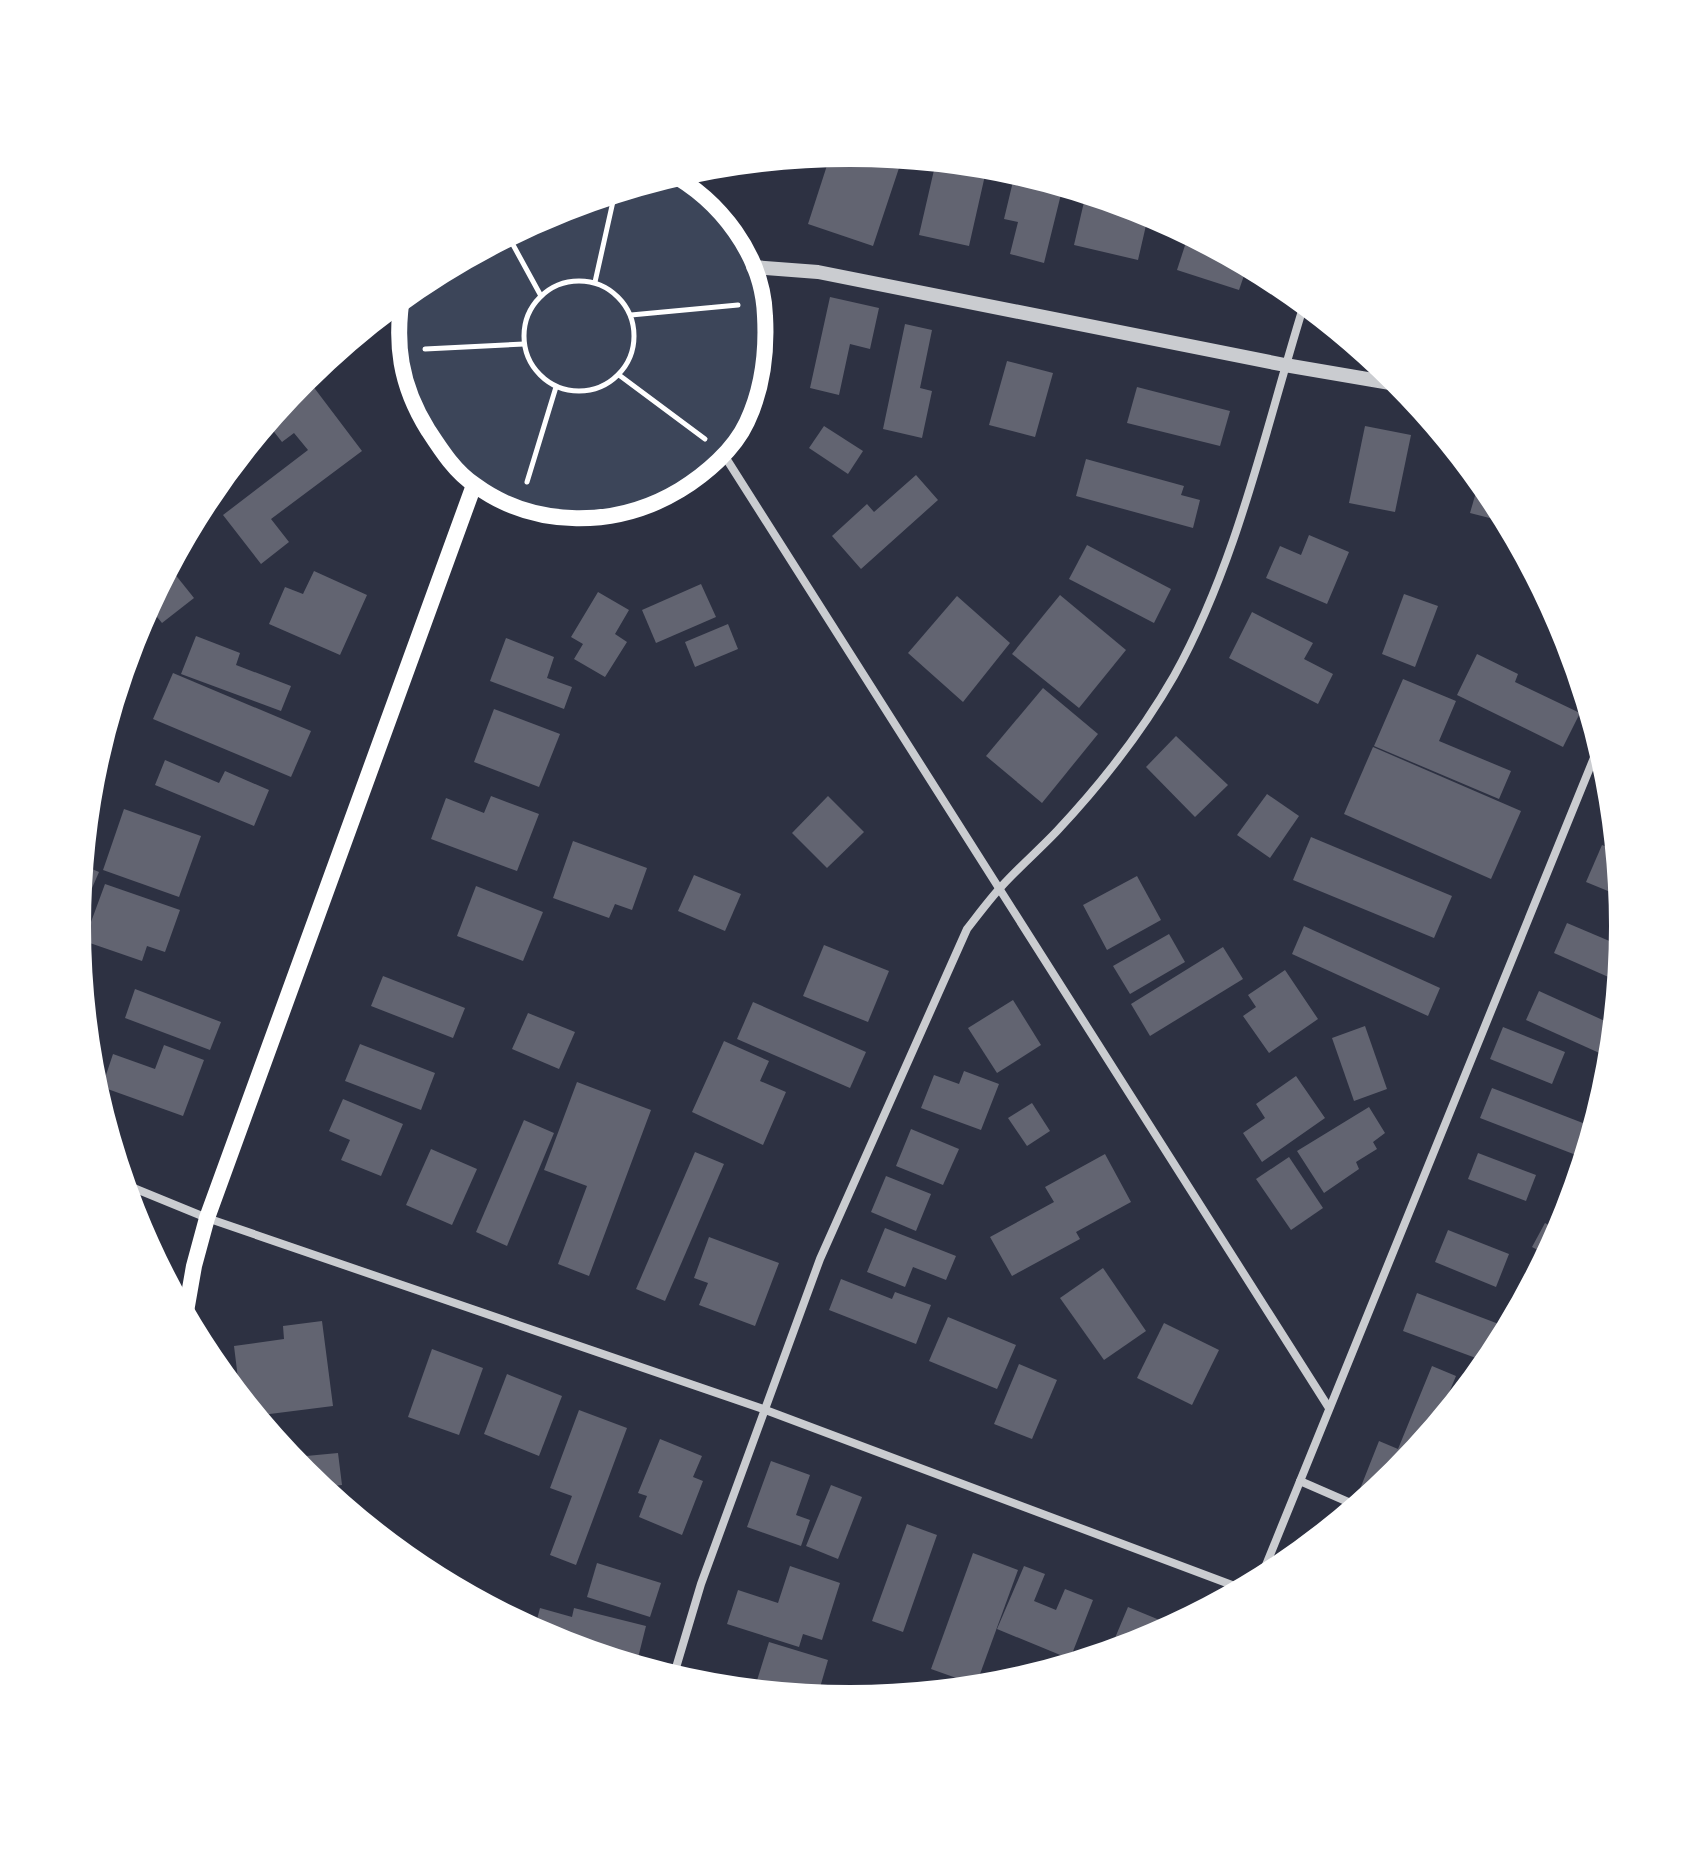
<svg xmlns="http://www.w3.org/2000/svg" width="1700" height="1852" viewBox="0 0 1700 1852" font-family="Inter,sans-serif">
	<rect width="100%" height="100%" fill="#2d3142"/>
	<!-- green -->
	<path fill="#3c4559" d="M 668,172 L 718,208 L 765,303 L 758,394 L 724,454 L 659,502 L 558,518 L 474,485 L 416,410 L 400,312 L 403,291 L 418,279 L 553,207 Z"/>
	<!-- building -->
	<g fill="#626471">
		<path d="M 850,148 L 904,153 L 873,246 L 808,224 L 832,150 Z"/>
		<path d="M 937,157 L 958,162 L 958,159 L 988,162 L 969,246 L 919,235 Z"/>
		<path d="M 1027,170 L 1064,182 L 1044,263 L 1010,254 L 1018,222 L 1004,219 L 1015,173 L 1025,175 Z"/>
		<path d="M 1087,189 L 1150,208 L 1138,260 L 1074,245 Z"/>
		<path d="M 1190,230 L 1249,261 L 1239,290 L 1177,270 Z"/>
		<path d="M 830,297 L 879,308 L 870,349 L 850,344 L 839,395 L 810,388 Z"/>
		<path d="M 905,324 L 932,330 L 920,388 L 932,391 L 922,438 L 883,429 Z"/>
		<path d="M 1007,361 L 1053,373 L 1035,437 L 989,425 Z"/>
		<path d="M 303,373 L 362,451 L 271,519 L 289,542 L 261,564 L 223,515 L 308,450 L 294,433 L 282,442 L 264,419 Z"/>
		<path d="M 1137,387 L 1230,411 L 1220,446 L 1127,423 Z"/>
		<path d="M 824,426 L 863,451 L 848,474 L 809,448 Z"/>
		<path d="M 1365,426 L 1411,435 L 1395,512 L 1349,503 Z"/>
		<path d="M 1086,459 L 1184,486 L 1181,495 L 1200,500 L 1193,528 L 1076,496 Z"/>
		<path d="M 916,475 L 938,500 L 861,569 L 832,536 L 867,504 L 874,512 Z"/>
		<path d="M 1481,475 L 1497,494 L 1513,524 L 1470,513 Z"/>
		<path d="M 1309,535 L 1349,552 L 1327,604 L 1266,578 L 1280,546 L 1301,555 Z"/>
		<path d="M 1087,545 L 1171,589 L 1154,623 L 1069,579 Z"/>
		<path d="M 166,563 L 194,598 L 162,623 L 145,602 Z"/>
		<path d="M 314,571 L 367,595 L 340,655 L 269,624 L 285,587 L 303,594 Z"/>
		<path d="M 701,584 L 716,617 L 656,643 L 642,610 Z"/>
		<path d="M 598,592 L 629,610 L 615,634 L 627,642 L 605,677 L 574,659 L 583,644 L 571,637 Z"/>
		<path d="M 1404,594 L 1438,606 L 1415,667 L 1382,654 Z"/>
		<path d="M 1060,595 L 1126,650 L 1079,708 L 1012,654 Z"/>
		<path d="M 957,596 L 1010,643 L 963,702 L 908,653 Z"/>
		<path d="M 1252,612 L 1313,643 L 1304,659 L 1333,674 L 1318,704 L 1229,658 Z"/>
		<path d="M 728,624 L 738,649 L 695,667 L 685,642 Z"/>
		<path d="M 196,636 L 240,653 L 236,665 L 291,686 L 281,711 L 181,674 Z"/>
		<path d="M 506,638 L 554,657 L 547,678 L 572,687 L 564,709 L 490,681 Z"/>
		<path d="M 1477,654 L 1518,674 L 1515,682 L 1580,713 L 1563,747 L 1457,695 Z"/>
		<path d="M 173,673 L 311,731 L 291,777 L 153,719 Z"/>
		<path d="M 1403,679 L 1456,701 L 1439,741 L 1511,771 L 1499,799 L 1374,746 Z"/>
		<path d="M 1043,688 L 1098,734 L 1042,803 L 986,756 Z"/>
		<path d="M 494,709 L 560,734 L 539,787 L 474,762 Z"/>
		<path d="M 1176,736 L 1228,785 L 1195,817 L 1146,767 Z"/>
		<path d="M 1373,747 L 1521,811 L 1491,879 L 1344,814 Z"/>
		<path d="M 165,760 L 219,783 L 225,771 L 269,790 L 254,826 L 155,785 Z"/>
		<path d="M 1267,794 L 1299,816 L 1270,858 L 1237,835 Z"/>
		<path d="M 491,796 L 539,814 L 517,871 L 431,839 L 446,798 L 484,813 Z"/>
		<path d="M 828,796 L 864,832 L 827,868 L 792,833 Z"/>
		<path d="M 124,809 L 201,836 L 179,897 L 103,870 Z"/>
		<path d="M 1311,837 L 1452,896 L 1434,938 L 1293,880 Z"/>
		<path d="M 573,841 L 647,868 L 632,910 L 615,904 L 609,918 L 553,898 Z"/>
		<path d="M 1602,845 L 1621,853 L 1625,898 L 1586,882 Z"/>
		<path d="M 78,863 L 99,872 L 73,932 L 72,926 Z"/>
		<path d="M 694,875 L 741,894 L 725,931 L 678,911 Z"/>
		<path d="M 1137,876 L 1161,920 L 1107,950 L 1083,905 Z"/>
		<path d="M 105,884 L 180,910 L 165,952 L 147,946 L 142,961 L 84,941 Z"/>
		<path d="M 476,886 L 543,912 L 523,961 L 457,936 Z"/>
		<path d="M 1567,923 L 1626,948 L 1622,983 L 1554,953 Z"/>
		<path d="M 1304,926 L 1440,988 L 1428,1016 L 1292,954 Z"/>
		<path d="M 1169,934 L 1185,962 L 1130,994 L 1113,966 Z"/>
		<path d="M 824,945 L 889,971 L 868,1022 L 803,996 Z"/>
		<path d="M 1223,947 L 1243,979 L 1150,1036 L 1131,1004 Z"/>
		<path d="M 1285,970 L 1318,1019 L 1269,1053 L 1243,1016 L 1256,1007 L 1248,995 Z"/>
		<path d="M 383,976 L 465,1008 L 453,1038 L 371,1006 Z"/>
		<path d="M 135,989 L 221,1022 L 210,1050 L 125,1018 Z"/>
		<path d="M 1539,991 L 1618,1027 L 1615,1060 L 1526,1020 Z"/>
		<path d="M 1013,1000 L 1041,1045 L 997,1073 L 968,1028 Z"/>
		<path d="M 753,1002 L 866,1052 L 850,1088 L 737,1039 Z"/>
		<path d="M 528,1013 L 575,1032 L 559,1069 L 512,1049 Z"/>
		<path d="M 1365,1026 L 1387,1089 L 1354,1101 L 1332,1038 Z"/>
		<path d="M 1503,1027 L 1565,1052 L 1552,1084 L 1490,1059 Z"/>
		<path d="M 724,1041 L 769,1061 L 760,1081 L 786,1092 L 763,1145 L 692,1112 Z"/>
		<path d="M 360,1044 L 435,1073 L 421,1110 L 345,1081 Z"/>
		<path d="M 164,1045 L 204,1060 L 183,1116 L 102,1087 L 113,1054 L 155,1069 Z"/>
		<path d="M 964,1071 L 999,1084 L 981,1130 L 921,1108 L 934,1075 L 959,1084 Z"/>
		<path d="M 1296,1076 L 1325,1118 L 1262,1162 L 1243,1133 L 1265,1118 L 1256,1104 Z"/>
		<path d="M 577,1082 L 651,1110 L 589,1276 L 558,1264 L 587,1186 L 544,1170 Z"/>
		<path d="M 1492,1088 L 1588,1125 L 1576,1155 L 1480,1118 Z"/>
		<path d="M 343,1099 L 403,1124 L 381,1176 L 341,1160 L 350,1140 L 329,1131 Z"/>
		<path d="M 1032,1103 L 1050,1131 L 1027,1146 L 1008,1118 Z"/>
		<path d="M 1369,1107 L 1385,1133 L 1373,1142 L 1377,1149 L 1356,1162 L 1359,1169 L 1324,1193 L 1297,1151 Z"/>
		<path d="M 524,1120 L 554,1133 L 507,1246 L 476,1232 Z"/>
		<path d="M 911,1129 L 959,1149 L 943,1185 L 896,1166 Z"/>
		<path d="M 431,1149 L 477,1169 L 452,1225 L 406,1205 Z"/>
		<path d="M 695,1152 L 724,1164 L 665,1301 L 636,1289 Z"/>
		<path d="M 1478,1153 L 1536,1175 L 1526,1201 L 1468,1179 Z"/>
		<path d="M 1105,1154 L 1131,1202 L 1076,1232 L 1080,1239 L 1012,1276 L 990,1237 L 1054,1202 L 1045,1187 Z"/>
		<path d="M 1289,1157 L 1323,1208 L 1291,1230 L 1256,1179 Z"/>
		<path d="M 886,1176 L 931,1194 L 916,1231 L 871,1212 Z"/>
		<path d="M 1545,1223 L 1564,1233 L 1551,1257 L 1532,1247 Z"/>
		<path d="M 885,1228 L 956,1256 L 946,1280 L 913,1267 L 905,1287 L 867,1272 Z"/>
		<path d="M 1448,1230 L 1509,1254 L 1496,1287 L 1435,1262 Z"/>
		<path d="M 709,1237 L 779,1263 L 755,1326 L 699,1305 L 708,1283 L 694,1278 Z"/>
		<path d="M 1103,1268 L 1146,1331 L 1104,1360 L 1060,1298 Z"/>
		<path d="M 841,1279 L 892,1299 L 895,1292 L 931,1305 L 916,1344 L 829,1310 Z"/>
		<path d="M 1417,1293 L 1512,1329 L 1492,1364 L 1403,1331 Z"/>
		<path d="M 948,1317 L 1016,1345 L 997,1389 L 929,1361 Z"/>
		<path d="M 322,1321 L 333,1406 L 254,1416 L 252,1402 L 241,1403 L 234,1346 L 284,1339 L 283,1326 Z"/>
		<path d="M 1164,1323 L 1219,1350 L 1192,1405 L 1137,1378 Z"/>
		<path d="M 432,1349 L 483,1368 L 459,1435 L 408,1417 Z"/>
		<path d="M 1019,1364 L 1057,1380 L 1032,1439 L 994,1424 Z"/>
		<path d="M 1432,1366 L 1456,1376 L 1429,1441 L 1400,1476 L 1376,1496 L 1360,1489 L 1379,1441 L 1398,1449 Z"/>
		<path d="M 507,1374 L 562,1396 L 539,1456 L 484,1434 Z"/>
		<path d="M 579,1410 L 627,1428 L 576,1565 L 550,1555 L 572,1496 L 550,1488 Z"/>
		<path d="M 660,1439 L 702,1456 L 693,1477 L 703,1481 L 682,1535 L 639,1517 L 647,1496 L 638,1493 Z"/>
		<path d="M 338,1453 L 342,1485 L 315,1488 L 300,1476 L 285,1458 Z"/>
		<path d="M 771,1461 L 810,1475 L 796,1515 L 810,1520 L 801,1546 L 747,1527 Z"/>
		<path d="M 831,1485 L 862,1497 L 838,1559 L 806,1546 Z"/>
		<path d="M 355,1506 L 356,1522 L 339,1508 Z"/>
		<path d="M 907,1524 L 937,1535 L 903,1632 L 872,1621 Z"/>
		<path d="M 973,1553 L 1018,1570 L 976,1685 L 931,1669 Z"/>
		<path d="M 597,1563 L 661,1583 L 650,1617 L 587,1597 Z"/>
		<path d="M 790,1566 L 840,1583 L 822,1640 L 803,1634 L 799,1647 L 727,1624 L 738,1590 L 778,1603 Z"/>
		<path d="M 1024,1566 L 1045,1574 L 1034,1601 L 1056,1610 L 1065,1589 L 1093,1600 L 1070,1659 L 997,1629 Z"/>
		<path d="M 1128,1607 L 1179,1628 L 1147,1645 L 1107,1657 Z"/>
		<path d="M 540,1608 L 572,1617 L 574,1608 L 646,1626 L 635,1670 L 552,1645 L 533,1635 Z"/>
		<path d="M 769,1642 L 828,1660 L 816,1701 L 778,1697 L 754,1690 Z"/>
		<path d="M 930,1682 L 932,1696 L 887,1700 L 885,1689 Z"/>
	</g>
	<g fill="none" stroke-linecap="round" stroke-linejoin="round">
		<!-- path -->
		<g stroke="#fff" stroke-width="5">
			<path d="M 506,232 L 541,296"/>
			<circle cx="579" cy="336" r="55"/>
			<path d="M 595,282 L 616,188"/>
			<path d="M 631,315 L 738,305"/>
			<path d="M 425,349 L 524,344"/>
			<path d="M 619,375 L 705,439"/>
			<path d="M 527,482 L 556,387"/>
		</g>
		<!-- minor -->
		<g stroke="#caccd0" stroke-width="8">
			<path d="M 724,455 L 1329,1408"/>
			<path d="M 119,1182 L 207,1218 L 763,1409 L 1248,1591"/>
			<path d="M 1300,1481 L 1362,1508"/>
			<path d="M 1257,1587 L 1602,738"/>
			<path d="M 672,1681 L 701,1584 L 820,1259 L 967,929 C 978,915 989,900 1001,887 C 1019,867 1039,850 1057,831 C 1101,784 1142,732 1174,676 C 1239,559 1266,425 1306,298"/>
		</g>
		<!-- tertiary -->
		<path stroke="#caccd0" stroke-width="14" d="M 753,267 L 818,272 L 1285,365 L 1408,386"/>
		<!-- secondary -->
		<g stroke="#fff" stroke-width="16">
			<path d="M 403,291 C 394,343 400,385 428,430 C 441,450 455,472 475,485 C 535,529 617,528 680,490 C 706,474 734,450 747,422 C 763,388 767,352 765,316 C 763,255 720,200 668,172"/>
			<path d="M 184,1323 L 194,1266 L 207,1218 L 474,485"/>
		</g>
	</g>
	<!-- crop -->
	<path d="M0 0H1700V1852H0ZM86 926a764 764 0 1 1 1528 0a764 764 0 1 1-1528 0Z" fill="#fff" fill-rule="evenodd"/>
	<path fill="none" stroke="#fff" stroke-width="10" d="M86 926a764 764 0 1 1 1528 0a764 764 0 1 1-1528 0Z"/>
</svg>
